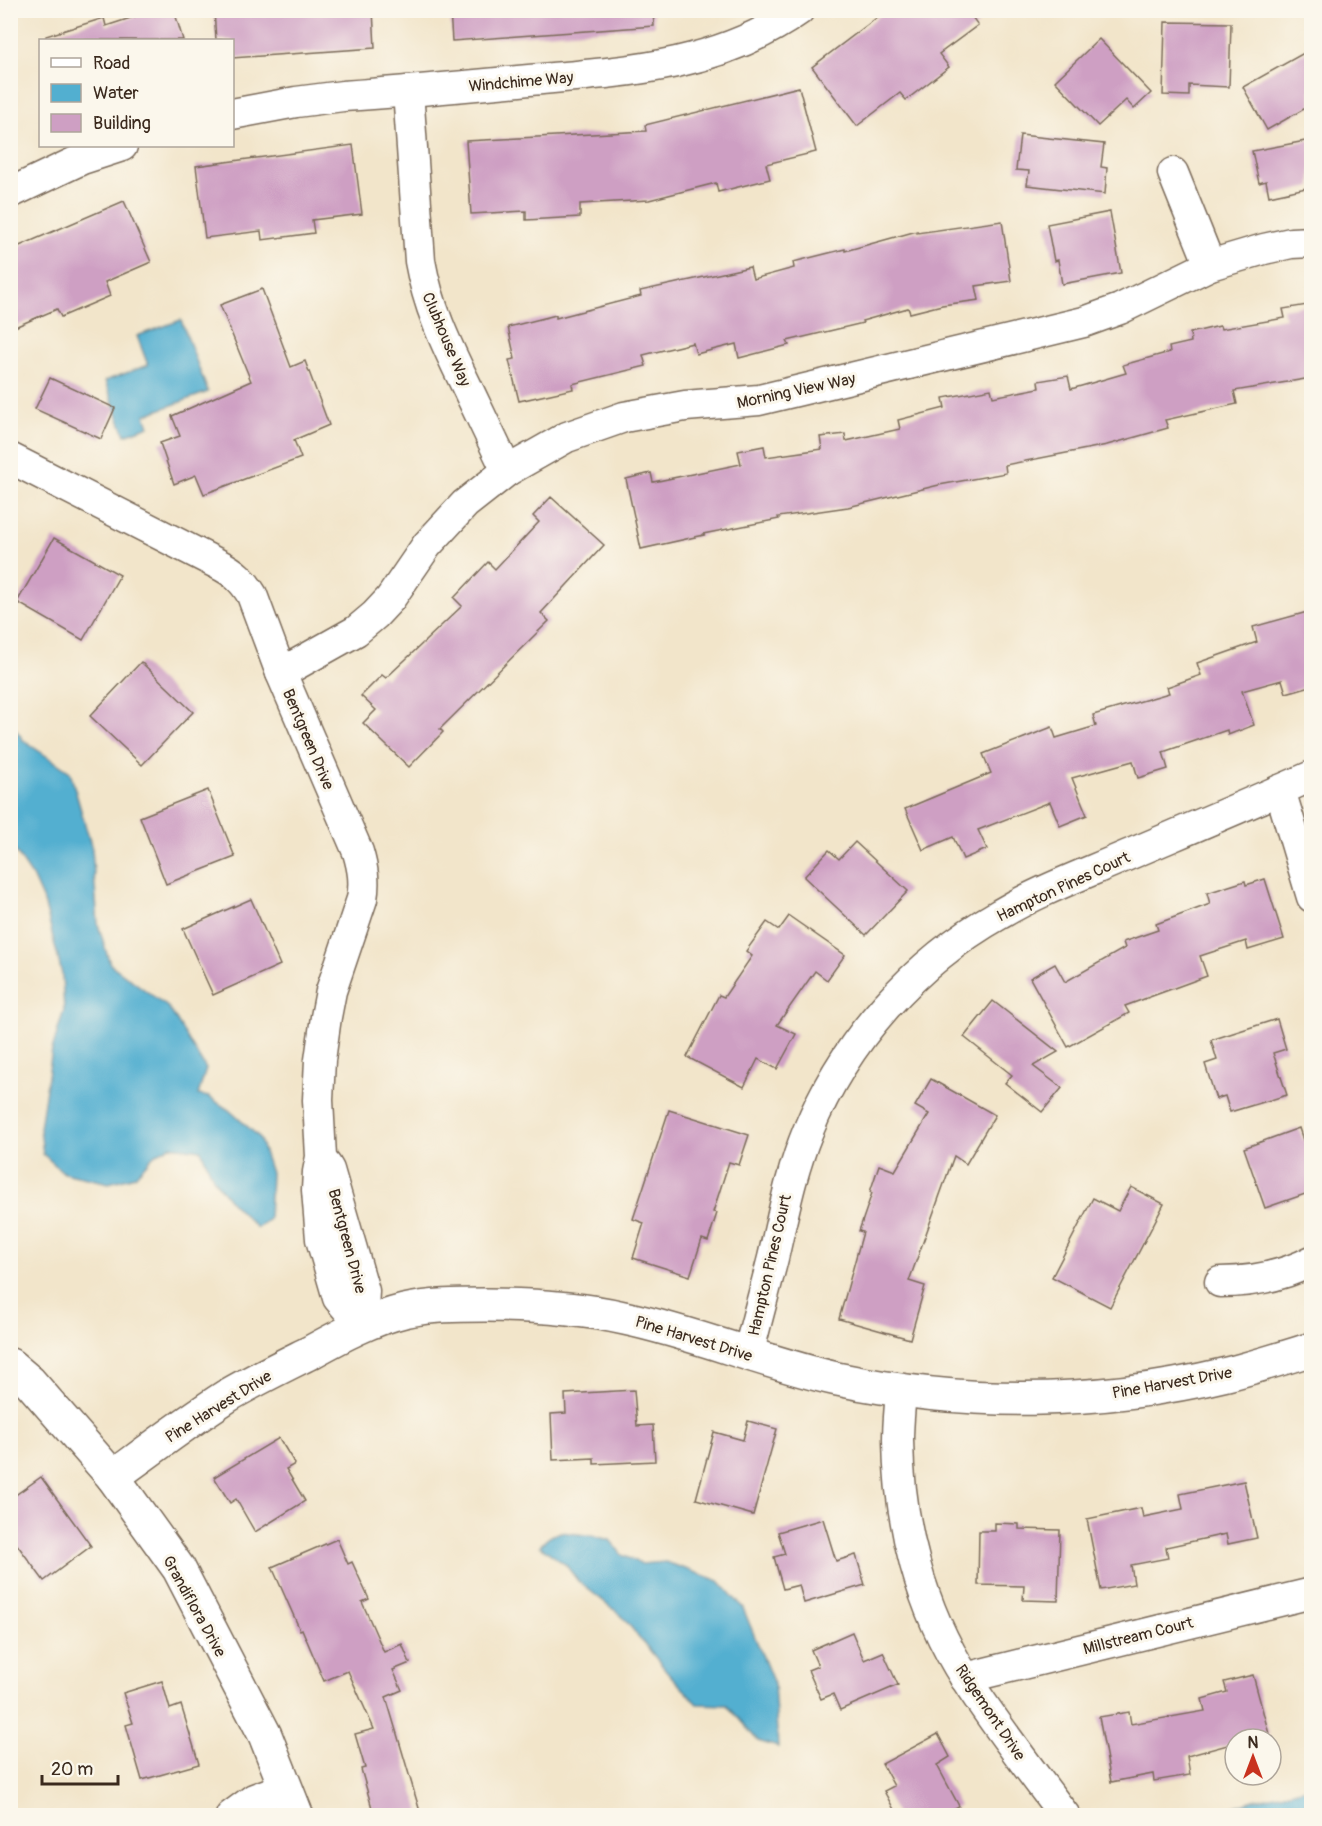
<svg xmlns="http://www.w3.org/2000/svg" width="1322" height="1826" viewBox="0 0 1322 1826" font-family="Pangolin,sans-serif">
	<rect width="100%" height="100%" fill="#fbf7ec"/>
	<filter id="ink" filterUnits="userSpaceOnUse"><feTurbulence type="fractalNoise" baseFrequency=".0167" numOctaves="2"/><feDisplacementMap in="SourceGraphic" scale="12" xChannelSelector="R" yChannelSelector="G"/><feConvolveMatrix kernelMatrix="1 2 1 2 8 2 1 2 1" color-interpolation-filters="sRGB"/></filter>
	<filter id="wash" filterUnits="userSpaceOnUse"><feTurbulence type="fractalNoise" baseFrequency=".008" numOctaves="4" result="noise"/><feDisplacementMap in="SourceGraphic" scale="24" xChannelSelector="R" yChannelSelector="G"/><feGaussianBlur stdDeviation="1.35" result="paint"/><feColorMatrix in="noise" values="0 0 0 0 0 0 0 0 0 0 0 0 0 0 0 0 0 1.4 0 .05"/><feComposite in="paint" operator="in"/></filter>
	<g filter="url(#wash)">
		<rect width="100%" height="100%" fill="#f2e5ca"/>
		<!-- water -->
		<g fill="#52afd0" stroke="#466c77" stroke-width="1.5">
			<path d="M 181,320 L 208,392 L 145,415 L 149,426 L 125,435 L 105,381 L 148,365 L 137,336 Z"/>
			<path d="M 11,723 L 24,741 L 70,772 L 92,849 L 98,924 L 110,964 L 169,1008 L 206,1069 L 198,1095 L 209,1097 L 229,1110 L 259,1137 L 271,1173 L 269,1219 L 257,1228 L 230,1201 L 213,1178 L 201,1150 L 170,1146 L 154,1155 L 135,1176 L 109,1183 L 64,1173 L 43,1154 L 40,1128 L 52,1050 L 64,1010 L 62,974 L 45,905 L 32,876 L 14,849 L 11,832 Z"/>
			<path d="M 561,1532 L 593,1536 L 610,1540 L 622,1555 L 641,1564 L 666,1562 L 719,1581 L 743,1608 L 774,1684 L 778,1747 L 758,1741 L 727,1705 L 698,1704 L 670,1675 L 621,1615 L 578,1581 L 566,1565 L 540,1546 C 546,1538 552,1535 561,1532 Z"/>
			<path d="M 1311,1787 L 1311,1815 L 1209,1815 L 1254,1800 Z"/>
		</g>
		<g id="blocks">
			<!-- building -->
			<g fill="#ce9fc3">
				<path d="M 155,10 L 174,10 L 183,40 L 46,40 L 46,36 L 104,18 L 106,26 Z"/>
				<path d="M 214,10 L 373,10 L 375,48 L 232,58 L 232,40 L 216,40 Z"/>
				<path d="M 450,10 L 653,10 L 654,26 L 452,41 Z"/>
				<path d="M 887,10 L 967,10 L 978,25 L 939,54 L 949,67 L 906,100 L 900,93 L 857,126 L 812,67 Z"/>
				<path d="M 1165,22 L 1231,23 L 1229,87 L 1189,85 L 1189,96 L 1163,95 Z"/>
				<path d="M 1099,39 L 1151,93 L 1134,109 L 1126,100 L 1098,126 L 1055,81 Z"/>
				<path d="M 1311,49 L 1311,105 L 1267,130 L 1243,87 Z"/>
				<path d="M 799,87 L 816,152 L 766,164 L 770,179 L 718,192 L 716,183 L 649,200 L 580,204 L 580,217 L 526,220 L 526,211 L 471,214 L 466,141 L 646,131 L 645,125 Z"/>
				<path d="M 1020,135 L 1104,144 L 1101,167 L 1107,168 L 1105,194 L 1027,185 L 1029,171 L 1016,170 Z"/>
				<path d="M 1311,140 L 1311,187 L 1269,196 L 1266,181 L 1259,183 L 1252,151 Z"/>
				<path d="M 353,145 L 362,214 L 312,220 L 314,233 L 262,240 L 261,231 L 205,238 L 196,166 Z"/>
				<path d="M 124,201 L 151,262 L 105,282 L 110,296 L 61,317 L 57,309 L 10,329 L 10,250 Z"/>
				<path d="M 1110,212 L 1121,273 L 1062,284 L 1058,260 L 1054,261 L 1047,224 Z"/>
				<path d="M 1002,221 L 1011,281 L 976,286 L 979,300 L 942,305 L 910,313 L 908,308 L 862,321 L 863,323 L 787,341 L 789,345 L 739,358 L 736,344 L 696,354 L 693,343 L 643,355 L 646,366 L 572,384 L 573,389 L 519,401 L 509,360 L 515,359 L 508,327 L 556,315 L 556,318 L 641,296 L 640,291 L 750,267 L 753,279 L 794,268 L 793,262 L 845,249 L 845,251 L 917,231 L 917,233 Z"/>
				<path d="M 262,289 L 291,367 L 305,361 L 329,425 L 294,440 L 301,458 L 204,494 L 196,475 L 174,484 L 160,443 L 180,436 L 172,416 L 251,381 L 220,305 Z"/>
				<path d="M 1307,305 L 1311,331 L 1311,378 L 1234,391 L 1237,404 L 1165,420 L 1168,428 L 1107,445 L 1005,465 L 1006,473 L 939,485 L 848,507 L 778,517 L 779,519 L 703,534 L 704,535 L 641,549 L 626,479 L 651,473 L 653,482 L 741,464 L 738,451 L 764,446 L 766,457 L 822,449 L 820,437 L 845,434 L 846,441 L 900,429 L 898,420 L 945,408 L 943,398 L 991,389 L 993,397 L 1039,388 L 1038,381 L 1068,376 L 1071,389 L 1126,373 L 1123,365 L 1170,352 L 1169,347 L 1191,342 L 1190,333 L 1220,326 L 1221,329 L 1285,318 L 1283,309 Z"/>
				<path d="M 50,378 L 115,408 L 101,439 L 35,409 Z"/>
				<path d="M 551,497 L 604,545 L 541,613 L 549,621 L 440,729 L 443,732 L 409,767 L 363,723 L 376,710 L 361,696 L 382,675 L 386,678 L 462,606 L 454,598 L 488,562 L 495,569 L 539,522 L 533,516 Z"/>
				<path d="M 54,538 L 120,575 L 83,640 L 17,602 Z"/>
				<path d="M 1311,611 L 1311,686 L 1286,693 L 1282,680 L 1242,691 L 1254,725 L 1228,735 L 1227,730 L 1163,752 L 1168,769 L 1138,778 L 1133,761 L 1072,778 L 1087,815 L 1060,826 L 1050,802 L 978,830 L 987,849 L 963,859 L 953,837 L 923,850 L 905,809 L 991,773 L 983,754 L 1052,727 L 1056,738 L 1096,726 L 1093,715 L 1169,693 L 1167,687 L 1201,675 L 1197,663 L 1257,642 L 1253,627 Z"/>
				<path d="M 141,662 L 193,712 L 142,765 L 90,716 Z"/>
				<path d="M 208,790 L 235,857 L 166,884 L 140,817 Z"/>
				<path d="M 855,842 L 908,891 L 866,935 L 804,877 L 829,850 L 839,859 Z"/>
				<path d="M 1265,879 L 1284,939 L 1248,950 L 1246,941 L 1200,956 L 1207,976 L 1125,1006 L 1129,1013 L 1068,1047 L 1030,978 L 1055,964 L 1065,982 L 1125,948 L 1123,942 L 1158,930 L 1156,924 L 1210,904 L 1207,893 L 1245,881 L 1246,885 Z"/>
				<path d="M 251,899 L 280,965 L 213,995 L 183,929 Z"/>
				<path d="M 789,916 L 845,955 L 827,980 L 815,971 L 777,1025 L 796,1034 L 777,1069 L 758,1059 L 744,1087 L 687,1057 L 719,995 L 724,997 L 752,956 L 746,951 L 767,922 L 779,930 Z"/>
				<path d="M 993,1001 L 1058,1052 L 1033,1066 L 1062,1088 L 1042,1112 L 1005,1083 L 1012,1075 L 964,1037 Z"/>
				<path d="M 1277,1019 L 1286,1049 L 1273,1053 L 1287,1095 L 1230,1112 L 1225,1096 L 1216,1099 L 1205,1064 L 1217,1060 L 1211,1040 Z"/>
				<path d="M 931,1079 L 995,1115 L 966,1164 L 954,1156 L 909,1281 L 925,1286 L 910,1339 L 839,1319 L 863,1232 L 859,1231 L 872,1193 L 870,1192 L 879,1165 L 895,1171 L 929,1114 L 915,1106 Z"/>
				<path d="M 669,1110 L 749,1135 L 739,1165 L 729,1162 L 713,1212 L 717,1213 L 708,1241 L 702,1239 L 690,1276 L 633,1258 L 644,1223 L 633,1219 Z"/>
				<path d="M 1299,1128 L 1303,1140 L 1311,1137 L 1311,1192 L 1265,1208 L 1244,1148 Z"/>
				<path d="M 1131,1187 L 1164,1204 L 1110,1307 L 1052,1277 L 1093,1198 L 1118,1211 Z"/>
				<path d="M 634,1390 L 637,1426 L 653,1425 L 655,1461 L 594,1464 L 594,1458 L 553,1460 L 551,1414 L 566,1413 L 565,1394 Z"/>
				<path d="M 748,1421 L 777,1429 L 753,1515 L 696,1499 L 714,1432 L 743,1440 Z"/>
				<path d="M 279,1438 L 295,1464 L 286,1469 L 305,1501 L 255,1532 L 236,1499 L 230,1503 L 214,1477 Z"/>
				<path d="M 41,1477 L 91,1546 L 44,1581 L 10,1535 L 10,1499 Z"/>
				<path d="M 1244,1481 L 1257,1538 L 1228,1544 L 1226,1534 L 1166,1547 L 1168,1558 L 1131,1565 L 1134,1584 L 1101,1590 L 1087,1519 L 1141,1508 L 1143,1517 L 1183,1509 L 1180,1494 Z"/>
				<path d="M 823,1519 L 836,1561 L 856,1555 L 865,1585 L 804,1603 L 799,1585 L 783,1589 L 774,1557 L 785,1554 L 778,1532 Z"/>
				<path d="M 995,1523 L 1019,1524 L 1019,1529 L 1060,1530 L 1058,1601 L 1023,1600 L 1024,1586 L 978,1585 L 979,1531 L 995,1531 Z"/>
				<path d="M 337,1539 L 348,1564 L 352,1562 L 369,1599 L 362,1602 L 384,1652 L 402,1644 L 410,1663 L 393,1670 L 402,1690 L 386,1697 L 421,1815 L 374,1815 L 361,1769 L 365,1768 L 355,1734 L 374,1729 L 348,1671 L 324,1681 L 302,1629 L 300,1630 L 272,1567 Z"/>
				<path d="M 852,1632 L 864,1660 L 883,1652 L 898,1685 L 840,1710 L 833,1694 L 821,1699 L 808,1670 L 818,1666 L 811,1650 Z"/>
				<path d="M 1253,1675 L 1269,1734 L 1250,1739 L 1235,1739 L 1235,1743 L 1187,1756 L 1190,1775 L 1154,1781 L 1153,1774 L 1111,1782 L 1099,1717 L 1129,1712 L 1131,1724 L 1205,1711 L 1202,1699 L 1227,1692 L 1224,1682 Z"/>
				<path d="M 162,1681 L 170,1709 L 181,1705 L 199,1764 L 142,1780 L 126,1725 L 133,1723 L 123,1693 Z"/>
				<path d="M 938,1734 L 950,1757 L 937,1765 L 959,1806 L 941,1815 L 897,1815 L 884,1791 L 894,1786 L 882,1764 Z"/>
			</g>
		</g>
	</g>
	<g filter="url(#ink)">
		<use href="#blocks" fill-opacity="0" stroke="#7b6b5a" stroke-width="1.5"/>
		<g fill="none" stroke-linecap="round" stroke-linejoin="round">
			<defs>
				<g id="street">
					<path d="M 408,91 L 420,261 C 428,306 445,342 465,383 C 479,412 493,442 507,471"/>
					<path d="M 232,114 L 296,102 L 343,96 C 405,92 467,86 529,80 C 624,72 719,67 799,10"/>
					<path d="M 1173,173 L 1210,265"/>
					<path d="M 10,193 L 82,159 L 122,146"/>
					<path d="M 10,458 L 218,564 C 234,572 243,580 252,595 L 281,673 L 358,852 C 363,869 365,882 362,899 L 331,991 L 326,1017 L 320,1060 L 318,1100 L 321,1157 L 318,1172 L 317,1190 L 321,1239 L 338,1298 L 362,1326"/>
					<path d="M 281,673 L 356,631 L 375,615 L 390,599 L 427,545 L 465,504 L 507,471 L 567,437 L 624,417 L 685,406 L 759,400 L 1084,322 L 1120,309 L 1210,265 L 1264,249 L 1291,243 L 1312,242"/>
					<path d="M 1280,790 L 1312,897"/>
					<path d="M 326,1165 L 329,1170 L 364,1291 L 362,1326"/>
					<path d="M 1220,1282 C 1252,1282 1283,1276 1312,1261"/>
					<path d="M 748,1355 C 756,1322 765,1290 773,1258 C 783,1215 791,1172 808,1131 C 845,1040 915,962 1000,914 C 1040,890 1085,874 1128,855 C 1189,829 1251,803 1312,776"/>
					<path d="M 901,1390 C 900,1407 898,1423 898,1440 C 899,1523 920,1608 966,1679 C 996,1726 1031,1771 1065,1816"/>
					<path d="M 965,1678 L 1312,1593"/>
					<path d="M 231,1816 L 254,1799 L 286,1787"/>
				</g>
				<g id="secondary">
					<path d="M 10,1365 L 30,1382 L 113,1477 L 179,1569 L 265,1735 L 297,1816"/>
					<path d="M 113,1477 C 151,1449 188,1421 227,1396 C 254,1380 283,1366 311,1352 C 340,1336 371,1319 404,1311 C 430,1305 459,1305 486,1305 C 532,1305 579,1308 624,1318 C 696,1333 765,1363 837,1379 C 966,1406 1099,1405 1227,1374 C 1255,1367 1283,1358 1312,1349"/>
				</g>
			</defs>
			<!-- street casing -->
			<use href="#street" stroke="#7b6b5a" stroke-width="33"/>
			<!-- secondary casing -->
			<use href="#secondary" stroke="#7b6b5a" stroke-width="36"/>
			<!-- street -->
			<use href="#street" stroke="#fff" stroke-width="30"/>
			<!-- secondary -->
			<use href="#secondary" stroke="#fff" stroke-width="33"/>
		</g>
	</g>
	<g text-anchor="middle" stroke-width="6" stroke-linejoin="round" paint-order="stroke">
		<!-- street labels -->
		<g font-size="16" fill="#3b2a1e" stroke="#fbf7ec">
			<text transform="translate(521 81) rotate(-5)" y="6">Windchime Way</text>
			<text transform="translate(447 339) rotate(67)" y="6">Clubhouse Way</text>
			<text transform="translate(796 390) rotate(-12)" y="6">Morning View Way</text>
			<text transform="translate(309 739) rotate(67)" y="6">Bentgreen Drive</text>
			<text transform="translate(1063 886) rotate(-25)" y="6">Hampton Pines Court</text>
			<text transform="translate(348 1241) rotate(75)" y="6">Bentgreen Drive</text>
			<text transform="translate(769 1265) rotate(-77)" y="6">Hampton Pines Court</text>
			<text transform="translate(694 1338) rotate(17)" y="6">Pine Harvest Drive</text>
			<text transform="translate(1172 1382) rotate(-10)" y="6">Pine Harvest Drive</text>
			<text transform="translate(218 1406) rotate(-32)" y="6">Pine Harvest Drive</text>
			<text transform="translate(195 1606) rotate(61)" y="6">Grandiflora Drive</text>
			<text transform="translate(1138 1635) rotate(-14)" y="6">Millstream Court</text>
			<text transform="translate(991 1712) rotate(56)" y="6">Ridgemont Drive</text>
		</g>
	</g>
	<!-- margin -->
	<rect width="1322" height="1826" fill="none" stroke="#fbf7ec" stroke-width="36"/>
	<!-- legend -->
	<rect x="39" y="39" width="195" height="108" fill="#fbf7ec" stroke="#aea59a" stroke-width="1.5"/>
	<rect x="51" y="58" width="30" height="9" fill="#ffffff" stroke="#aea59a" stroke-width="1.5"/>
	<text x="93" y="69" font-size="18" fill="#3b2a1e">Road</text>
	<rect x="51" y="84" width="30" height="18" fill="#52afd0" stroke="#aea59a" stroke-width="1.5"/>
	<text x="93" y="99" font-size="18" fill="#3b2a1e">Water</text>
	<rect x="51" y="114" width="30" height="18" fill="#ce9fc3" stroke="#aea59a" stroke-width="1.5"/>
	<text x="93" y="129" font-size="18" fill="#3b2a1e">Building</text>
	<!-- north arrow -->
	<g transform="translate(1253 1757)"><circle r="28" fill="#fbf7ec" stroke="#aea59a" stroke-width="1.5"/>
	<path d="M0-4.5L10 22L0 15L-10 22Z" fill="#c8321e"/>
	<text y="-9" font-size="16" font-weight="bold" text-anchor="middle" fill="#3b2a1e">N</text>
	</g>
	<!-- scale -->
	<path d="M42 1775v9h76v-9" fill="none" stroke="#3b2a1e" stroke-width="3"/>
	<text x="51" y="1775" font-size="18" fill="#3b2a1e" stroke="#fbf7ec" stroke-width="4.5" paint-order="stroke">20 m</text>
</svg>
